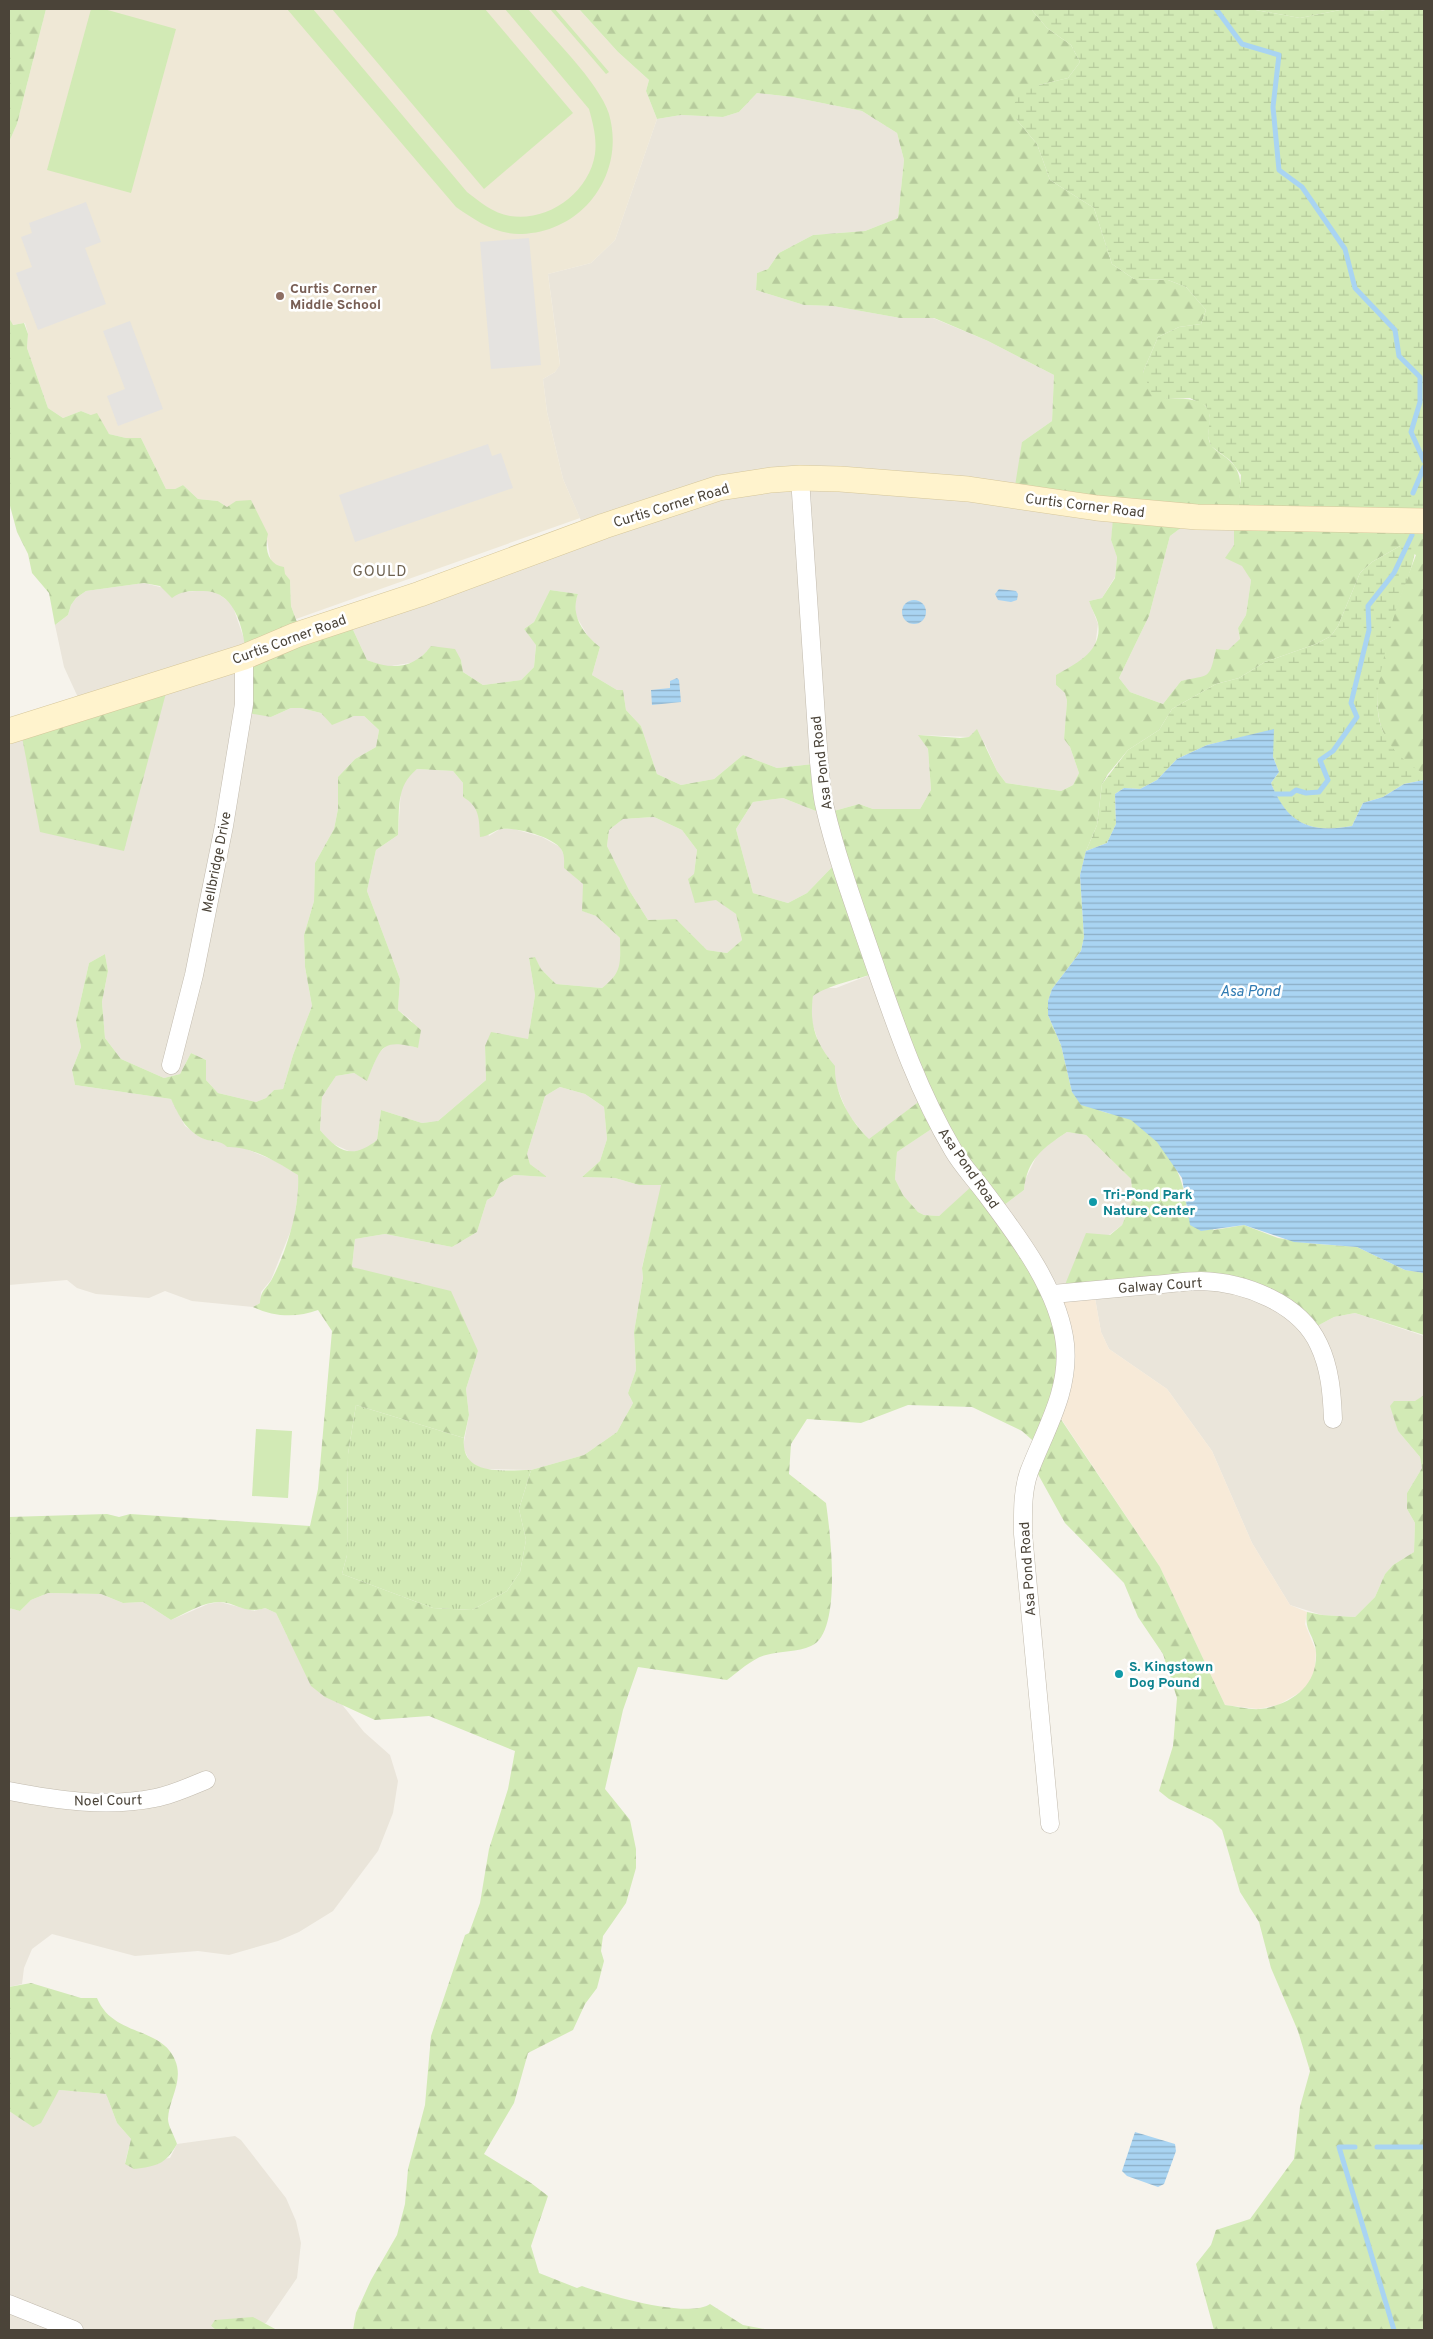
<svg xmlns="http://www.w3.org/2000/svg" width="1433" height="2339" viewBox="0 0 1433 2339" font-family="Overpass,sans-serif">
	<defs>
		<pattern id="grass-tufts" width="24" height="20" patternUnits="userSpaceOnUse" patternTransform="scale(1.25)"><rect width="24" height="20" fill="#d2eab5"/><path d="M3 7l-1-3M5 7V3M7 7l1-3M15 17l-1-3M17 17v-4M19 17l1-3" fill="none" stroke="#b6ca9c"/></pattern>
		<pattern id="forest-firs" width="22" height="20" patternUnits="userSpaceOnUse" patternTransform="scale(1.25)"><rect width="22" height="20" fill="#d2eab5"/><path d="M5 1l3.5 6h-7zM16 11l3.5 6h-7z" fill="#b6ca9c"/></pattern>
		<pattern id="wetland-marsh" width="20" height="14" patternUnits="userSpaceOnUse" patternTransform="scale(1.25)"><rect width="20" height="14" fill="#d2eab5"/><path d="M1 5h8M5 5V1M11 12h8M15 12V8" fill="none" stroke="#b6ca9c"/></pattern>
		<pattern id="water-rules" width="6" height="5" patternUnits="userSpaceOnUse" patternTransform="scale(1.25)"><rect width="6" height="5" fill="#a9d4f2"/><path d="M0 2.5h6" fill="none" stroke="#8caec5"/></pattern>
	</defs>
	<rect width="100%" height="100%" fill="#f6f3ec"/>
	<!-- residential -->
	<g fill="#eae5da">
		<path d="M 757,93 L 792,97 L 862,111 L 897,133 L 904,160 L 898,218 L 865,231 L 813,235 L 779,253 L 768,269 L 757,273 L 756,290 L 804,305 L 833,306 L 900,318 L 933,318 L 988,341 L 1054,375 L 1052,421 L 1022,442 L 1115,508 L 1111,540 L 1117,556 L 1115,577 L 1102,598 L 1089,601 L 1098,624 L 1095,647 L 1079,663 L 1056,675 L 1056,685 L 1065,693 L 1067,701 L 1064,739 L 1070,747 L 1079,773 L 1073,785 L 1061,791 L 1006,783 L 997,771 L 985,744 L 969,737 L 919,735 L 928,749 L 931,790 L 920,809 L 873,809 L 859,804 L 823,814 L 813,764 L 777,768 L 743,755 L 714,779 L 681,785 L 657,774 L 641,726 L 626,710 L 623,690 L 617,690 L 592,675 L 600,647 L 589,638 L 576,616 L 575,603 L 578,594 L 550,590 L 534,622 L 524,629 L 536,644 L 534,667 L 521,680 L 483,685 L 463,672 L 461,660 L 427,651 L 416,662 L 385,667 L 367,660 L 348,619 L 585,530 L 563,479 L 547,412 L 543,379 L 555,372 L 560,364 L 548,274 L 591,263 L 615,240 L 657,119 L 681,115 L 723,117 L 739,112 Z"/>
		<path d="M 1197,516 L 1234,519 L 1234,546 L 1251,580 L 1246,615 L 1238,628 L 1240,640 L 1228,650 L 1216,649 L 1212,671 L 1204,678 L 1181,681 L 1163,704 L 1130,692 L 1119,678 L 1149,616 L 1170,536 Z"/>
		<path d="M 144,583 L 180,592 L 213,590 L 232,604 L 271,717 L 291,708 L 301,708 L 321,713 L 332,724 L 354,716 L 364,716 L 379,730 L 376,747 L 355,759 L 338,777 L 338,809 L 334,829 L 315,863 L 314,901 L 304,935 L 305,967 L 312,1006 L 293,1055 L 283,1089 L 274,1090 L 266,1098 L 256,1102 L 218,1093 L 206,1080 L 206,1060 L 191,1053 L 180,1074 L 164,1078 L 121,1059 L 105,1038 L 102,1002 L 108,971 L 105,954 L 89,963 L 76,1021 L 81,1047 L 72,1070 L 75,1085 L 171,1099 L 185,1126 L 204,1139 L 224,1143 L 227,1147 L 239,1146 L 273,1160 L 298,1174 L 299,1188 L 293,1225 L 271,1280 L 261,1292 L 260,1303 L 253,1307 L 192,1301 L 165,1291 L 149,1298 L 96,1294 L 77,1288 L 67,1280 L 9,1285 L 9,731 L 81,704 L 64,667 L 55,625 L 68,615 L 71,605 L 76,598 L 86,591 Z"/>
		<path d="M 417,769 L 453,771 L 463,783 L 463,797 L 471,801 L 479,810 L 489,836 L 500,829 L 514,829 L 542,837 L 560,847 L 564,855 L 565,868 L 583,884 L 583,911 L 596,916 L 620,938 L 620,968 L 614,979 L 602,988 L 556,984 L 541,969 L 535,958 L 529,958 L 535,995 L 528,1039 L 485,1046 L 486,1080 L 438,1121 L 422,1123 L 381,1110 L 377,1140 L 363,1151 L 351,1152 L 331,1143 L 320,1130 L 322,1097 L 336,1076 L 354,1073 L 367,1080 L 378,1054 L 387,1045 L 398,1042 L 418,1048 L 412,1021 L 398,1010 L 400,979 L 367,891 L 376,850 L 398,835 L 401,788 L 406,777 Z"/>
		<path d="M 783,798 L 821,813 L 835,864 L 807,893 L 788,903 L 753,893 L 736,829 L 753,802 Z"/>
		<path d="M 654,817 L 682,830 L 697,850 L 694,874 L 716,899 L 736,914 L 742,940 L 727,953 L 707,950 L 676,919 L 648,920 L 629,890 L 607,846 L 609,830 L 623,819 Z"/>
		<path d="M 872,974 L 919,1099 L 917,1103 L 869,1140 L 848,1114 L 834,1080 L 834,1066 L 821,1050 L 810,1016 L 813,996 L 824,988 L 836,988 Z"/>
		<path d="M 560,1087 L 585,1094 L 604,1107 L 607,1139 L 600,1161 L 582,1177 L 615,1178 L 639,1185 L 662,1185 L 642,1267 L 643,1278 L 634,1332 L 636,1370 L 628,1393 L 633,1403 L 617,1432 L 584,1455 L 531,1470 L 483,1469 L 470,1462 L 463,1447 L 469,1415 L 466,1389 L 478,1351 L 382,1276 L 352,1267 L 355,1239 L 385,1234 L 452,1247 L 477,1232 L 487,1200 L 494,1196 L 500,1183 L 514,1175 L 546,1177 L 530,1164 L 527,1154 L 545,1096 Z"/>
		<path d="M 933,1128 L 971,1189 L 939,1216 L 924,1215 L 918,1212 L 903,1195 L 895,1179 L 897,1152 Z"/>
		<path d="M 1067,1132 L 1086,1135 L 1131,1179 L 1133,1199 L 1122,1225 L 1109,1235 L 1060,1297 L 995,1212 L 1024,1190 L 1025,1180 L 1039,1151 Z"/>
		<path d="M 1229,1288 L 1263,1299 L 1306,1332 L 1334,1317 L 1355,1313 L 1424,1336 L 1424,1395 L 1415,1402 L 1394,1401 L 1398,1431 L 1420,1457 L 1422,1468 L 1407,1493 L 1407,1509 L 1415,1523 L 1414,1552 L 1393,1565 L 1385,1574 L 1375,1597 L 1355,1617 L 1322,1615 L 1290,1605 L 1252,1543 L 1212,1451 L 1167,1389 L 1109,1349 L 1101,1332 L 1095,1298 L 1153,1291 Z"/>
		<path d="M 48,1593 L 101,1594 L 123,1603 L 143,1602 L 171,1620 L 208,1604 L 220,1602 L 254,1611 L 265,1608 L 276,1613 L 287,1636 L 364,1732 L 390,1755 L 398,1781 L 393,1813 L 378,1851 L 333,1911 L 299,1932 L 278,1941 L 229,1955 L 198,1951 L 135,1956 L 52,1934 L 32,1949 L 24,1968 L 22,1984 L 9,1987 L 9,1608 L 20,1611 L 31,1600 Z"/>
		<path d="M 59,2090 L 106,2094 L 117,2123 L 131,2139 L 125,2163 L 170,2158 L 177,2144 L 235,2136 L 241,2140 L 286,2198 L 296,2221 L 301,2243 L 297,2278 L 266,2323 L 211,2326 L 216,2330 L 9,2330 L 9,2111 L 25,2121 L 53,2098 Z"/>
	</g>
	<!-- commercial -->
	<path fill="#f7ead8" d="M 1095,1298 L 1101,1332 L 1109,1349 L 1167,1389 L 1212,1451 L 1252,1543 L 1290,1605 L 1307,1612 L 1305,1624 L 1316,1651 L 1315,1670 L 1306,1689 L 1278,1705 L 1258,1709 L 1225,1705 L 1160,1567 L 1054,1408 L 1053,1299 Z"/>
	<!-- education -->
	<path fill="#efe8d6" d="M 46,9 L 579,9 L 618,52 L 649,80 L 646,91 L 657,119 L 615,240 L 591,263 L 548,274 L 560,365 L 555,372 L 543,379 L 547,412 L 563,479 L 580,518 L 296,619 L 291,606 L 290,580 L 271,562 L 267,540 L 233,504 L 227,507 L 218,501 L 198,499 L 183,485 L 175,489 L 166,489 L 141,438 L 126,438 L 109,434 L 91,415 L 81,411 L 63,418 L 48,408 L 27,348 L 28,334 L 25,323 L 12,325 L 9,318 L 9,142 L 17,124 Z"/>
	<!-- grass -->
	<path fill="url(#grass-tufts)" d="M 356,1405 L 464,1438 C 460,1477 505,1470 531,1470 L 519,1509 L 526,1540 L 520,1572 L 507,1591 L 472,1610 L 433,1608 L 342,1574 L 347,1555 L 348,1454 Z"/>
	<!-- forest -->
	<g fill="url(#forest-firs)" fill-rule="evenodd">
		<path d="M 9,9 L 46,9 L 17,124 L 9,142 Z"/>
		<path d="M 579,9 L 1031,9 L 1047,28 L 1071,45 L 1080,62 L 1068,78 L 1039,85 L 1016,119 L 1037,144 L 1050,180 L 1094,208 L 1112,264 L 1134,279 L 1168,280 L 1186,287 L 1206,310 L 1201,324 L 1179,327 L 1158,337 L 1143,372 L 1166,399 C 1181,399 1210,396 1210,418 C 1210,427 1206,437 1211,445 C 1215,451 1224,455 1229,460 C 1245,474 1240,492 1238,511 L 1424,518 L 1424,774 C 1415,769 1406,764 1399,757 C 1350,708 1396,609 1416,555 L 1400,546 L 1372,562 L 1360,573 L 1338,626 L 1331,636 L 1316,644 L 1265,662 L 1239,678 L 1216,684 L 1172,709 L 1159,730 L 1128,750 L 1108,774 L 1102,784 L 1097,825 L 1086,851 L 1080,875 L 1084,937 L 1081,951 L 1052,989 L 1048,1001 L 1048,1015 L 1061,1045 L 1072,1092 C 1081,1098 1091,1107 1101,1111 C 1111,1115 1121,1114 1131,1119 C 1164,1137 1185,1175 1187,1211 L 1214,1230 L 1244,1225 L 1278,1238 L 1306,1243 L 1357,1247 L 1405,1270 L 1424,1273 L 1424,1335 L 1355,1313 L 1334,1317 L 1306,1332 L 1288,1316 L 1229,1288 L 1060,1297 L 1086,1233 L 1110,1235 L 1122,1225 L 1133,1199 L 1131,1179 L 1086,1135 L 1067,1132 C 1043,1148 1027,1159 1024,1190 L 995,1212 L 1039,1277 L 1064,1341 L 1054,1409 L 1160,1567 L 1225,1705 C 1236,1706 1249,1710 1260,1709 C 1291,1705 1318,1686 1316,1652 C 1315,1635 1304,1632 1307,1612 L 1322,1615 L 1355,1617 L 1375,1597 L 1385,1574 L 1393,1565 L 1414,1552 L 1415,1523 L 1407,1509 L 1407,1493 L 1422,1468 L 1420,1457 L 1398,1431 L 1390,1406 L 1394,1401 L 1415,1401 L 1424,1395 L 1424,2330 L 1214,2330 L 1196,2264 L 1211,2245 L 1216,2230 L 1250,2219 L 1294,2159 L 1300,2107 L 1310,2071 L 1298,2031 L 1271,1968 L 1259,1922 L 1240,1892 L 1222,1830 L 1212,1820 L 1169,1799 L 1159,1791 L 1173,1746 L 1177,1698 L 1163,1654 L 1138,1617 L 1124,1583 L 1065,1523 L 1034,1467 L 1040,1447 L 1022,1431 L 972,1407 L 908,1405 L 861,1423 L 807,1419 L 791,1444 L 789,1474 L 826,1503 C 830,1531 843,1633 811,1646 C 798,1652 780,1651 766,1655 C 753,1658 738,1672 727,1680 L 638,1667 L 623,1710 L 605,1789 L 630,1820 L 636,1849 L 636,1868 L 626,1903 L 603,1936 L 601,1951 L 604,1961 L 597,1988 L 585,2004 L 573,2030 L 528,2053 L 514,2103 L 484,2154 L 531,2183 L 548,2196 L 531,2246 L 539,2273 L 577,2288 L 582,2286 C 607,2295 688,2319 710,2304 L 743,2325 L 770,2330 L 353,2330 L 356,2313 L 371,2280 L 397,2235 L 405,2204 L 408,2169 L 425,2105 L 431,2036 L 465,1935 L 469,1933 L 480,1903 L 489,1849 L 508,1789 L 515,1751 L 429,1716 L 375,1720 L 325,1697 L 311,1686 L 276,1613 L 265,1608 C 245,1615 238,1603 220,1602 C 203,1602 186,1613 171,1620 L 143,1602 L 123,1603 L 101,1594 L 48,1593 L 31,1600 L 20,1611 L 9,1608 L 9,1517 L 107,1514 L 119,1517 L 130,1514 L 310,1526 L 318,1489 L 332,1331 L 318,1310 C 297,1318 274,1317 253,1307 L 260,1303 C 261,1289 266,1290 272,1279 C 287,1251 300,1207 298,1175 C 277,1162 252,1146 227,1147 C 221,1140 212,1142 204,1139 C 186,1131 179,1116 171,1099 L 75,1085 L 72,1070 L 81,1047 L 76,1021 L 89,963 L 105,954 L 108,971 L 102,1002 L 105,1038 L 121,1059 L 164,1078 L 180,1074 L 191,1053 L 206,1060 L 206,1080 L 218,1093 L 256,1102 L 266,1098 L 274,1090 L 283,1089 L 293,1055 L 312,1006 L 305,967 L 304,935 L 314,901 L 315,863 L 334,829 L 338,809 L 338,777 L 355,759 L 376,747 L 379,730 L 364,716 L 354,716 L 332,725 L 321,713 L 301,708 L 291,708 L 271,717 L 248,713 C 247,678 253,588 201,591 C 189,591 181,591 172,598 L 160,586 L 144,583 L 86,591 L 76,598 L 71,605 L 68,615 L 55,625 L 49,593 L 32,573 L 28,554 L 17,532 L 9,502 L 9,318 L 13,325 L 24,323 L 28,334 L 27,348 L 48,408 L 63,418 L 81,411 L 91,415 L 97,413 L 109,434 L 126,438 L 141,438 L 166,489 L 175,489 L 183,485 L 198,499 L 218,501 L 227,507 L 236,501 L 251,500 L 268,534 C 264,548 268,565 284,567 L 285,574 L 290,580 L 291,606 L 301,633 L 348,619 L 367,660 C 392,670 414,669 431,646 L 455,649 L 461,660 L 463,672 L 483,685 L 521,680 L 534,667 L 536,645 L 524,629 L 534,622 L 550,590 L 578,594 C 570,615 583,634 600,647 L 592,675 L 617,690 L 623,690 L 626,710 L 641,726 L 657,774 L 681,785 L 714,779 L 743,755 L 777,768 L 813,764 L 823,814 L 859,804 L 873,809 L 920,809 L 931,790 L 928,749 L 918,735 L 960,738 L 969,737 L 977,729 L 997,771 L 1006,783 L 1061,791 L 1073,785 L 1079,773 L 1070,747 L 1064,739 L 1067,701 L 1065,693 L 1056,685 L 1056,675 C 1076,664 1103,651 1098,623 C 1096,616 1091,608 1089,601 L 1102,598 L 1115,578 L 1117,557 L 1111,540 L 1114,508 L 1014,492 L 1022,442 L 1052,421 L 1054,375 L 988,341 L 934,318 L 900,318 L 833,306 L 804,305 L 756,290 L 757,273 L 768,269 L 779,253 L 813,235 L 865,231 L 898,218 L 904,160 L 897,133 L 862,111 L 792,97 L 757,93 L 739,112 L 723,117 L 681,115 L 657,119 L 646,91 L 649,80 L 618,52 ZM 1197,516 L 1234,519 L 1234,545 L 1225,558 L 1242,566 L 1251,580 L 1246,615 L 1238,628 L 1240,639 L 1228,650 L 1216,649 C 1209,681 1210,674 1181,681 L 1163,704 L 1130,692 L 1119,678 L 1149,616 L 1170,536 ZM 417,769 L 453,771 L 463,783 L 463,797 C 480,807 479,819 480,837 C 490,836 494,830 502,829 C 516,827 553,837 561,849 C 565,855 564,861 564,868 L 583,884 L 582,911 L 596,916 L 620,938 C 620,963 623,972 602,988 L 556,984 L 541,969 L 535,957 L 529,958 L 535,995 L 528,1039 L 491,1032 L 485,1046 L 486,1080 L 438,1121 L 422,1123 L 381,1110 L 377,1140 C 353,1159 339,1153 320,1130 L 322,1097 L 336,1076 L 354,1073 L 367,1081 C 381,1048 380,1038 418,1048 L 421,1030 L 398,1010 L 400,979 L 367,891 L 376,850 L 398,835 C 400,809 395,787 417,769 ZM 783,798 L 821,813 L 835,864 L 807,893 L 788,903 L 753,893 L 736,829 L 753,802 ZM 654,817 L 682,830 L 697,850 L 694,874 L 688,879 L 695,903 L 716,900 L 736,914 L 742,940 L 727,953 L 707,950 L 676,919 L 648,920 L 629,890 L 607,846 L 609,830 L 623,819 ZM 872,974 L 919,1099 L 917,1103 L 869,1139 C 850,1120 834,1094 835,1066 C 816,1044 809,1025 813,996 C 826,986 855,980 872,974 ZM 560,1087 L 585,1094 L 604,1107 L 607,1139 L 600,1161 L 582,1177 L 615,1178 L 639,1185 L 661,1185 L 642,1268 L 643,1278 L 634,1332 L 636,1370 L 628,1393 L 633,1403 L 617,1432 L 584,1455 L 531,1470 L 519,1509 L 526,1540 L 520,1572 L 507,1591 L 472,1610 L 433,1608 L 342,1574 L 347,1555 L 348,1454 L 356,1405 L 464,1438 L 469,1415 L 466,1389 L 478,1351 L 451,1291 L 352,1267 L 355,1239 L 385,1234 L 452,1247 L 477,1232 L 487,1200 L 494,1196 L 500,1183 L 514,1175 L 547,1177 L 530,1164 L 527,1154 L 545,1096 ZM 933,1128 L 972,1186 L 939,1216 L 924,1215 L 918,1212 L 903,1195 L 895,1179 L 897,1152 Z"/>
		<path d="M 1250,9 L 1390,9 L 1380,11 L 1345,9 L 1300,18 Z"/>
		<path d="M 166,693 L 124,851 L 40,832 L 22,737 Z"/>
		<path d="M 31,1983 L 81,1998 L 97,1998 C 113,2037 161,2026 175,2060 C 184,2081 169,2098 168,2119 C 168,2126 175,2137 177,2144 C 165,2165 157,2166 134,2169 L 125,2164 L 131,2139 L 117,2123 L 106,2094 L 59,2090 L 41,2123 L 33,2127 L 9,2111 L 9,1987 Z"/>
		<path d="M 253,2317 L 277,2330 L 216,2330 L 211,2326 L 215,2320 Z"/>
	</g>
	<!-- wetland -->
	<g fill="url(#wetland-marsh)">
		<path d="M 1031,9 L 1250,9 L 1300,18 L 1345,9 L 1380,11 L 1390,9 L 1424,9 L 1424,518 L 1238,511 L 1241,475 L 1231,461 L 1211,446 L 1208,436 L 1210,416 L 1206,406 L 1190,398 L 1166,399 L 1151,392 L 1143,372 L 1158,337 L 1179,327 L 1201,324 L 1206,310 L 1186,287 L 1168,280 L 1134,279 L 1112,264 L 1094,208 L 1050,180 L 1037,144 L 1016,119 L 1013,106 L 1021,92 L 1039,85 L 1068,78 L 1080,62 L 1071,45 L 1047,28 Z"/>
		<path d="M 1416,542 C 1415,564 1405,584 1398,604 C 1390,626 1386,648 1381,671 C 1371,719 1381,748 1424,774 L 1424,780 L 1404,784 L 1383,797 L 1363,803 L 1352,826 C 1309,834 1286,823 1271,783 L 1279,772 L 1273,757 L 1273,730 L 1207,745 L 1177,759 L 1157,780 L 1140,789 L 1124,788 L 1115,794 L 1116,824 L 1107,843 L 1086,851 L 1097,825 L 1102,784 L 1128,750 L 1159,730 L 1172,709 L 1216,684 L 1239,678 L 1265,662 L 1316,644 L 1331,636 L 1338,626 L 1360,573 L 1372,562 L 1400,546 Z"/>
	</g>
	<!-- park -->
	<g fill="#d2eab5">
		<path d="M 91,9 L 104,9 L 176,29 L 131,193 L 47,170 Z"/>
		<path d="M 287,9 L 313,9 L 467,192 C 480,202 493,213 510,216 C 548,222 589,193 595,154 C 597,138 593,124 589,109 L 505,9 L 528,9 C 550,35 599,82 609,114 C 626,174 583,232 522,234 C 496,235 475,220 456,207 Z"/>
		<path d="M 332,9 L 485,9 L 573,113 L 484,189 Z"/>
		<path d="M 550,9 L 555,9 L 609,72 L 606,74 Z"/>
		<path d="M 256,1429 L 292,1431 L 288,1498 L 252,1496 Z"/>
	</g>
	<!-- parking -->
	<g fill="#e5e3e0">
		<path d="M 86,202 L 101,242 L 85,248 L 106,304 L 38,330 L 16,273 L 32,267 L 21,237 L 32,233 L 29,223 Z"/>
		<path d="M 529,238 L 541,365 L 491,369 L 480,242 Z"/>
		<path d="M 130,321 L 163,409 L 118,426 L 107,396 L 125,389 L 103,331 Z"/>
		<path d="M 488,444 L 492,456 L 501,453 L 513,488 L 355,542 L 339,495 Z"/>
	</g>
	<!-- water -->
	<g fill="url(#water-rules)">
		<path d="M 999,589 L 1016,591 L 1018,594 L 1017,600 L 1011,602 L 998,600 L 995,594 Z"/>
		<circle cx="914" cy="612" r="12"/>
		<path d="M 677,678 L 679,680 L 681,702 L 652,705 L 651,690 L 670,688 L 670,681 Z"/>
		<path d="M 1274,729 L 1273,757 L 1279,772 L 1271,783 C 1287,823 1309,834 1352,826 L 1363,803 L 1383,797 L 1404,784 L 1424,780 L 1424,1273 L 1405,1270 L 1357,1247 L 1294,1242 L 1244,1225 L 1201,1231 L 1190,1225 L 1182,1178 L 1157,1142 L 1131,1120 L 1081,1105 L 1072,1092 L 1061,1045 L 1048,1015 L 1048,1001 L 1052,989 L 1081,951 L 1084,937 L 1080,875 L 1086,851 L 1107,843 L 1116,824 L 1115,794 L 1124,788 L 1140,789 L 1157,780 L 1177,759 L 1207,745 Z"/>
		<path d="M 1135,2132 L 1175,2144 L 1176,2151 L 1164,2184 L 1158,2187 L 1127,2176 L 1122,2171 Z"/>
	</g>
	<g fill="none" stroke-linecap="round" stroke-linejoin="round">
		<!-- stream -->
		<g stroke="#a9d4f2" stroke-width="5">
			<path d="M 1216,9 L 1242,44 L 1279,55 L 1273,107 L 1279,170 L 1302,187 L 1345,249 L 1355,288 L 1395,330 L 1399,356 L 1420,377 L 1420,402 L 1411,432 L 1424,461"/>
			<path d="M 1413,493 L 1424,467"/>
			<path d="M 1275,794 L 1291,794 L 1296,790 L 1306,793 L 1319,792 L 1328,780 L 1320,760 L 1333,751 L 1357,717 L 1351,703 L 1369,630 L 1368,606 L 1394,573 L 1412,535"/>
			<path d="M 1355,2147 L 1339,2147 L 1394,2330"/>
			<path d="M 1377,2147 L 1424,2147"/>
		</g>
		<defs>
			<g id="street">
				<path d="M 800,478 L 819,762 C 821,777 821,793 825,808 C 837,859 856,910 873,960 C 896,1026 917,1089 953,1150 C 961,1164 973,1177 983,1190 C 1016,1234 1059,1289 1065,1344 C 1070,1391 1045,1430 1029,1472 C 1022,1492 1023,1513 1023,1534 L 1050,1824"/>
				<path d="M 171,1065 L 194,975 L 224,826 L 244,704 L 244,657"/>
				<path d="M 1053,1294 C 1086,1291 1118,1288 1151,1285 C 1168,1284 1184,1281 1201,1281 C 1244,1282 1300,1303 1319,1345 C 1330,1368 1332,1394 1333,1419"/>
				<path d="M 9,1791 C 56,1800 106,1808 155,1798 C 172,1795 189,1787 206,1780"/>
				<path d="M 9,2304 L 74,2330"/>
			</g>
			<path id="secondary" d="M 9,731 L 244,657 L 296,635 L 420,594 L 604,526 L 719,488 L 771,480 L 800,478 L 840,479 L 968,489 L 1097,508 L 1197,517 L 1424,521"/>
		</defs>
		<!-- street casing -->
		<use href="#street" stroke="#c2bbae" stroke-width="19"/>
		<!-- secondary casing -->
		<use href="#secondary" stroke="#d6c79b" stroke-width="26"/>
		<!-- street -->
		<use href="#street" stroke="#fff" stroke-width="18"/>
		<!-- secondary -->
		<use href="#secondary" stroke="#fff3cd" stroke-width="25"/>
	</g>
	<!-- markers -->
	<circle fill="#8d6e63" stroke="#fff" stroke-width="2" cx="280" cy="296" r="5"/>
	<g fill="#0f9aa8" stroke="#fff" stroke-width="2">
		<circle cx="1093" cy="1202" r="5"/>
		<circle cx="1119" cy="1674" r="5"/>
	</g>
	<g text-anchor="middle" stroke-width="5" stroke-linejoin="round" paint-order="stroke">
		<!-- education labels -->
		<g font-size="14" font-weight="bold" fill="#785e54" stroke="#fff" text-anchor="start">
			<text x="290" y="293">Curtis Corner<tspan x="290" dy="16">Middle School</tspan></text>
		</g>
		<!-- street labels -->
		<g font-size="14" fill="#4b4439" stroke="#fff">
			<text transform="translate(671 505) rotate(-17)" y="5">Curtis Corner Road</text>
			<text transform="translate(1085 505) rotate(7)" y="5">Curtis Corner Road</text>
			<text transform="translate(289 639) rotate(-20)" y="5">Curtis Corner Road</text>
			<text transform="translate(821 763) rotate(-97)" y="5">Asa Pond Road</text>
			<text transform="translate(216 862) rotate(-79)" y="5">Mellbridge Drive</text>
			<text transform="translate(969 1168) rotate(55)" y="5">Asa Pond Road</text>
			<text transform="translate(1160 1285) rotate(-4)" y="5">Galway Court</text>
			<text transform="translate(1027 1569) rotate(-94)" y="5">Asa Pond Road</text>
			<text transform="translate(108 1800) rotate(-1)" y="5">Noel Court</text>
		</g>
		<!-- culture labels -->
		<g font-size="14" font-weight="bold" fill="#0d838f" stroke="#fff" text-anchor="start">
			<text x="1103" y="1199">Tri-Pond Park<tspan x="1103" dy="16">Nature Center</tspan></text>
			<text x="1129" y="1671">S. Kingstown<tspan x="1129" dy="16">Dog Pound</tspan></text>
		</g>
		<!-- neighbourhood labels -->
		<g font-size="15" letter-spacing="1" fill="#6e6250" stroke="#fff">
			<text x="380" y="576">GOULD</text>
		</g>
		<!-- water labels -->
		<g font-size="15" font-style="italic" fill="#2e7ab2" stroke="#fff">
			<text x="1250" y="996">Asa Pond</text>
		</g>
	</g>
	<!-- border -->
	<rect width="1433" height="2339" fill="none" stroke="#4b4439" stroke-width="20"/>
</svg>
